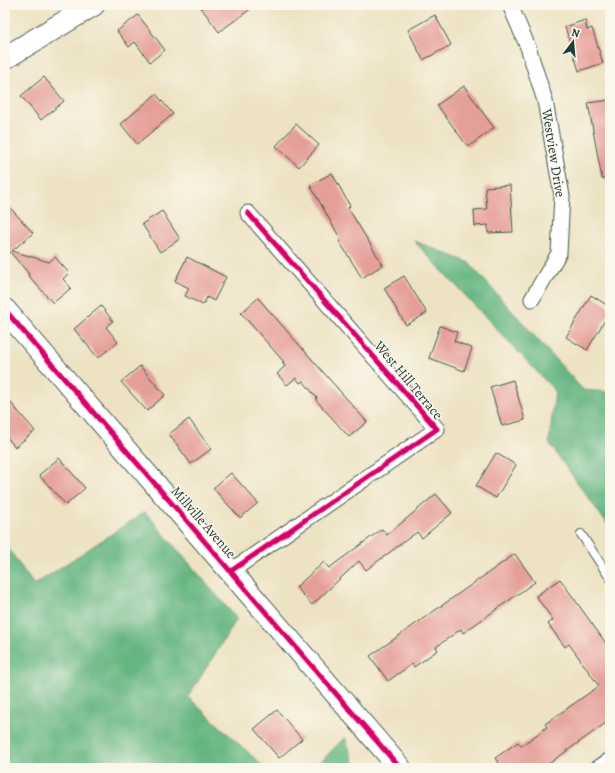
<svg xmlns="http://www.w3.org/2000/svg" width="615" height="773" viewBox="0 0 615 773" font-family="Alegreya,serif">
	<rect width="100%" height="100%" fill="#fbf7ec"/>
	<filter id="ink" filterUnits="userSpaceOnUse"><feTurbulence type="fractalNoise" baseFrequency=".025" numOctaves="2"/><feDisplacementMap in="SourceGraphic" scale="8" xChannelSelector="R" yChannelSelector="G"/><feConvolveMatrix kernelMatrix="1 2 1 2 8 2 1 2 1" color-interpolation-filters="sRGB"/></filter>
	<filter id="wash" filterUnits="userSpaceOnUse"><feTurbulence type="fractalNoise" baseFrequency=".012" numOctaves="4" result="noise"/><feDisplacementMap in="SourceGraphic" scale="16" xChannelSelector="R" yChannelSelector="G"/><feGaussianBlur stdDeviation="0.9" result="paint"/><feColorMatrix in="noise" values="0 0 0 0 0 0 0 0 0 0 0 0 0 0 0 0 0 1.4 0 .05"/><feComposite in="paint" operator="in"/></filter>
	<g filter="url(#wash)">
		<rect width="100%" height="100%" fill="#ede3c3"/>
		<!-- forest -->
		<g fill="#66b682" stroke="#427a5b">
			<path d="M 414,241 L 468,262 L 583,390 L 610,392 L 610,528 L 549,443 L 555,391 Z"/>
			<path d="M 145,512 L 237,619 L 188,697 L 265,768 L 5,768 L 5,544 L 34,585 Z"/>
			<path d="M 345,737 L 356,768 L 315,768 Z"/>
		</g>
		<g id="blocks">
			<!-- building -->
			<g fill="#e59f99">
				<path d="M 199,5 L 256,5 L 219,32 Z"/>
				<path d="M 138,15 L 165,50 L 150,62 L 135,42 L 129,47 L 117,31 Z"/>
				<path d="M 435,15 L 451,45 L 423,60 L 408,30 Z"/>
				<path d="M 585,20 L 587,30 L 592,28 L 603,63 L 579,71 L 565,27 Z"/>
				<path d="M 44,77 L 64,101 L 41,120 L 21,96 Z"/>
				<path d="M 464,86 L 494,128 L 468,147 L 437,105 Z"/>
				<path d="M 156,94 L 173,114 L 137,144 L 121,124 Z"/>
				<path d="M 610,100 L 610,178 L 602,179 L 588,103 Z"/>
				<path d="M 296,124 L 319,145 L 299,167 L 276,146 Z"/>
				<path d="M 332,173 L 350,206 L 348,208 L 383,265 L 362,278 L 339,241 L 341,240 L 310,185 Z"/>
				<path d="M 510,185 L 513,232 L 488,233 L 488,225 L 475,226 L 474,210 L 487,209 L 485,187 Z"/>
				<path d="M 5,202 L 33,233 L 12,251 L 49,262 L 55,257 L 69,273 L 63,279 L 71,288 L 53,303 L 28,275 L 29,274 L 10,252 L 5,257 Z"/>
				<path d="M 162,211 L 180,239 L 160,252 L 142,224 Z"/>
				<path d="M 187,257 L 226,277 L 214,301 L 207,297 L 203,305 L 185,296 L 189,288 L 175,281 Z"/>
				<path d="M 404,276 L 427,313 L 406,325 L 384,288 Z"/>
				<path d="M 591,295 L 610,307 L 610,312 L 587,350 L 566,337 Z"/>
				<path d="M 258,298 L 367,422 L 349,437 L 316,400 L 317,398 L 303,381 L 300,383 L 296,378 L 287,385 L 277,374 L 285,366 L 282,363 L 284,362 L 241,313 Z"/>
				<path d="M 101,306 L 113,321 L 106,327 L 118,342 L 98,358 L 74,329 Z"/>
				<path d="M 440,326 L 457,332 L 454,341 L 472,348 L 464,371 L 429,358 Z"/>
				<path d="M 140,366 L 165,395 L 147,411 L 121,382 Z"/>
				<path d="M 513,380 L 525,420 L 502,426 L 490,387 Z"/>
				<path d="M 5,396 L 35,431 L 15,447 L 5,435 Z"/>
				<path d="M 189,419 L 211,449 L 191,464 L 169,434 Z"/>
				<path d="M 496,453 L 516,465 L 496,498 L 476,486 Z"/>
				<path d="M 59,458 L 85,488 L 66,505 L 39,475 Z"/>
				<path d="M 231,473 L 258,503 L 240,518 L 213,488 Z"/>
				<path d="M 436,494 L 452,513 L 422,538 L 417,532 L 366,570 L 359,561 L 312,605 L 296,587 L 324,562 L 329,568 L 382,529 L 387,535 Z"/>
				<path d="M 515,554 L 535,582 L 463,633 L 461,629 L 436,647 L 438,650 L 414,667 L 412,664 L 388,681 L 370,656 Z"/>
				<path d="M 560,579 L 610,649 L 610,720 L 543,768 L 502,768 L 495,758 L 518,742 L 521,746 L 547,727 L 545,724 L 599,686 L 569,644 L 565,647 L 548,624 L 553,620 L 536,596 Z"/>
				<path d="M 277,710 L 302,739 L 279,758 L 254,729 Z"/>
			</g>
		</g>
	</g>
	<g filter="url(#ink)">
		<use href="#blocks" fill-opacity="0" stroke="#3e5649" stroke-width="1"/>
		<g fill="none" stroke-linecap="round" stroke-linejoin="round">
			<defs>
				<g id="lane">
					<path d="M 581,534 L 610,578"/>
					<path d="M 592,768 L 610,756"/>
				</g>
				<g id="street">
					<path d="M 510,5 L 528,47 L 545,101 L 562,196 L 559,253 L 532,299"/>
					<path d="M 231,571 L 437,429 L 248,213"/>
				</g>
				<g id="secondary">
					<path d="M 5,58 L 93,5"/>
					<path d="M 5,310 L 400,768"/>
				</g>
			</defs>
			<!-- lane casing -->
			<use href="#lane" stroke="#3e5649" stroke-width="10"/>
			<!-- street casing -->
			<use href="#street" stroke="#3e5649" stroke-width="17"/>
			<!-- secondary casing -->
			<use href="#secondary" stroke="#3e5649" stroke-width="24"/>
			<!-- lane -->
			<use href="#lane" stroke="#fff" stroke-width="8"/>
			<!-- street -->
			<use href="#street" stroke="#fff" stroke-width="15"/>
			<!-- secondary -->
			<use href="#secondary" stroke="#fff" stroke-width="22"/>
			<defs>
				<g id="cycleway">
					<path d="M 5,310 L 400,768"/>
					<path d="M 231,571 L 437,429 L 248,213"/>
				</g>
			</defs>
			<!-- cycleway casing -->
			<use href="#cycleway" stroke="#fbf7ec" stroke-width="8"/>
			<!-- cycleway -->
			<use href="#cycleway" stroke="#d6006c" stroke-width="5"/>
		</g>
	</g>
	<g text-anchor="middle" stroke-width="3" stroke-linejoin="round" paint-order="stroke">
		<!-- street labels -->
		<g font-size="14" fill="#1f3d34" stroke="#fbf7ec">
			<text transform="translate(554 153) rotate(81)" y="5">Westview Drive</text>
			<text transform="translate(409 380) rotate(50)" y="5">West Hill Terrace</text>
			<text transform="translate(204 522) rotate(49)" y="5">Millville Avenue</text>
		</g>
	</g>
	<!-- margin -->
	<rect width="615" height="773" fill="none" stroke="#fbf7ec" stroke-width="20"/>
	<!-- north arrow -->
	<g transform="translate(573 42) rotate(16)" stroke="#fbf7ec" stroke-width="3" paint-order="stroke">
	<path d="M0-3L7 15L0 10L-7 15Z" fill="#1f3d34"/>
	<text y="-6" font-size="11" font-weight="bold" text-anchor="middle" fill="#1f3d34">N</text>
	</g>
</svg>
